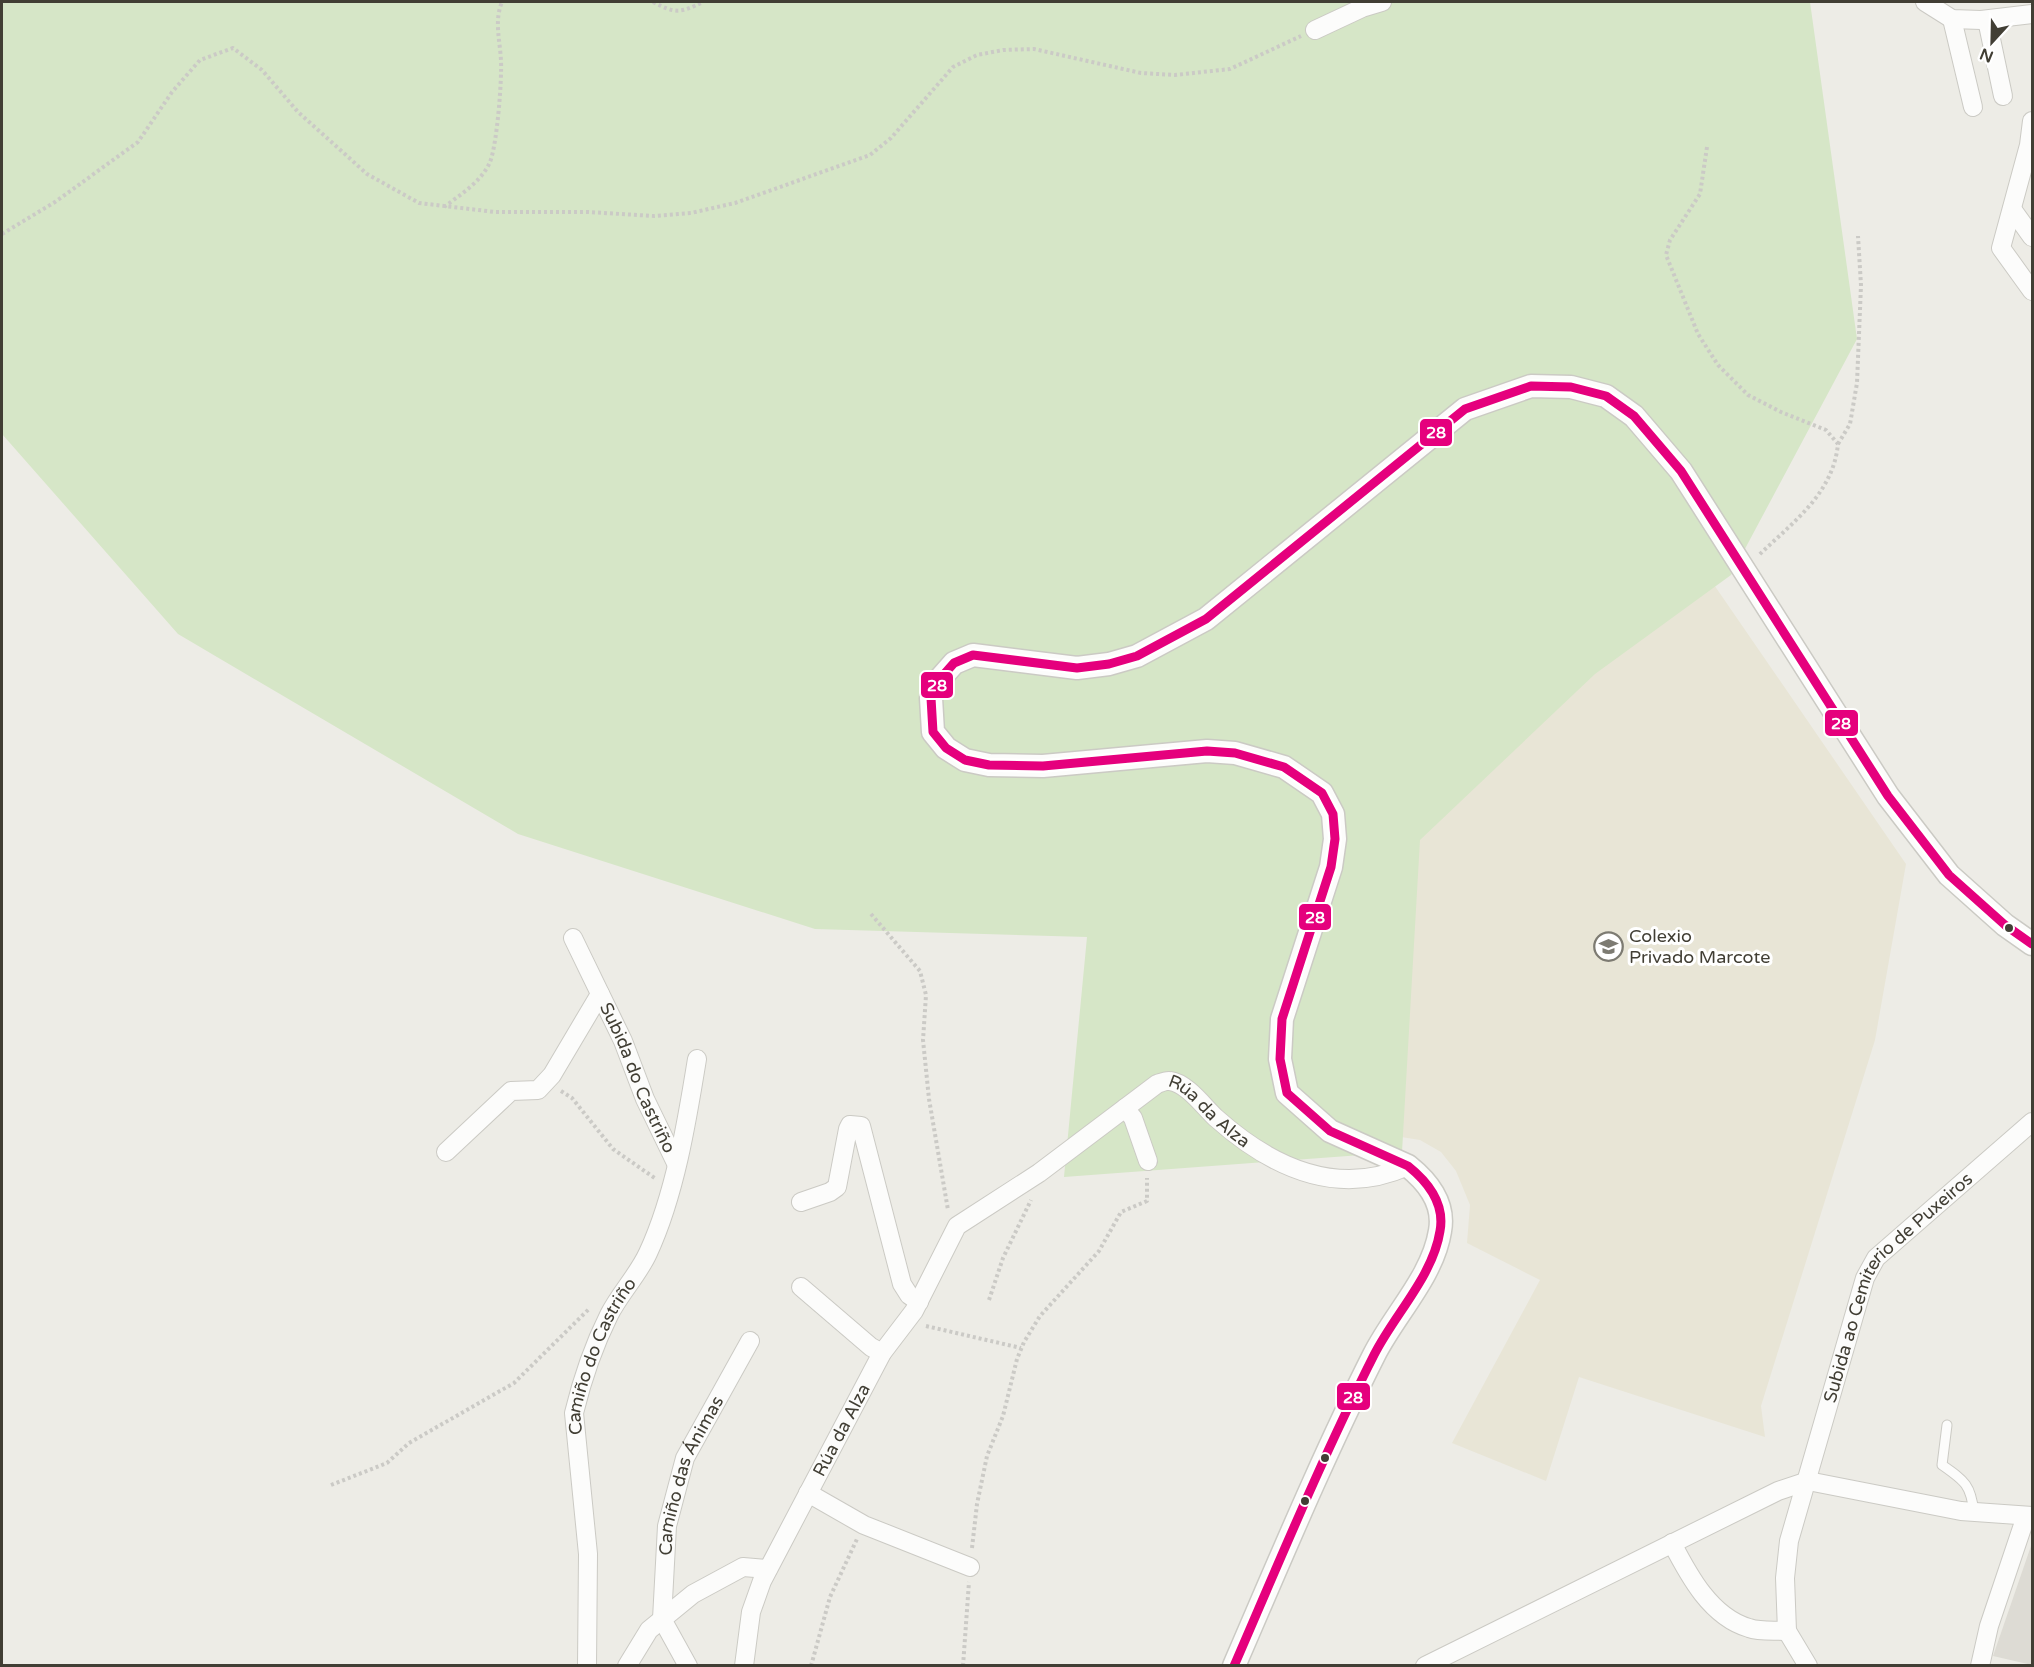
<svg xmlns="http://www.w3.org/2000/svg" width="2034" height="1667" viewBox="0 0 2034 1667" font-family="'Varela Round',sans-serif">
	<rect width="100%" height="100%" fill="#edece6"/>
	<!-- industrial -->
	<path fill="#dddbd4" d="M 2032,1543 L 2032,1665 L 1993,1656 Z"/>
	<!-- education -->
	<path fill="#e8e5d6" d="M 1699,563 L 1906,864 L 1875,1040 L 1761,1406 L 1765,1437 L 1579,1377 L 1546,1481 L 1452,1443 L 1540,1280 L 1467,1243 L 1470,1205 L 1456,1171 L 1441,1152 L 1420,1140 L 1376,1133 L 1388,744 Z"/>
	<!-- green -->
	<path fill="#d6e6c7" d="M 2,2 L 1810,2 L 1857,339 L 1731,575 L 1595,674 L 1420,840 L 1402,1152 L 1064,1177 L 1087,937 L 815,929 L 518,834 L 178,634 L 2,434 Z"/>
	<g fill="none" stroke-linecap="round" stroke-linejoin="round">
		<defs>
			<path id="service" d="M 1947,1425 L 1942,1465 C 1965,1481 1971,1485 1974,1513"/>
			<g id="minor">
				<path d="M 1925,2 L 1952,19 L 1981,20 L 2032,14"/>
				<path d="M 1952,19 L 1973,107"/>
				<path d="M 1987,20 L 2003,96"/>
				<path d="M 1315,30 L 1362,8 L 1382,2"/>
				<path d="M 2032,121 L 2029,145 L 2001,248 L 2032,291"/>
				<path d="M 2012,209 L 2032,237"/>
				<path id="s1" d="M 573,938 L 623,1041 L 645,1099 L 676,1163"/>
				<path d="M 1125,1108 L 1133,1118 L 1148,1161"/>
				<path d="M 446,1152 L 511,1091 L 538,1090 L 552,1075 L 600,994"/>
				<path d="M 801,1202 L 830,1192 L 837,1187 L 848,1129 L 850,1125 L 861,1126 L 902,1284 L 909,1295 L 919,1302"/>
				<path d="M 801,1287 L 871,1347 L 882,1353"/>
				<path d="M 808,1493 L 864,1525 L 970,1567"/>
				<path d="M 1672,1543 C 1689,1576 1711,1617 1749,1628 C 1760,1632 1775,1630 1787,1631"/>
				<path id="s2" d="M 587,1666 L 588,1554 L 574,1413 C 582,1380 594,1345 609,1315 C 620,1293 638,1275 648,1253 C 675,1195 687,1121 697,1059"/>
				<path d="M 627,1666 L 649,1630 L 693,1594 L 743,1567 L 768,1569"/>
				<path id="s3" d="M 688,1666 L 662,1619 L 667,1526 L 685,1458 L 750,1341"/>
				<path id="s4" d="M 744,1666 L 751,1612 L 762,1581 L 882,1353 L 914,1311 L 957,1226 L 1039,1173 L 1157,1084 C 1160,1083 1167,1080 1170,1081 C 1187,1083 1204,1107 1216,1118 C 1271,1167 1337,1198 1408,1166"/>
				<path d="M 1425,1666 L 1778,1491 L 1808,1481 L 1961,1511 L 2032,1516"/>
				<path id="s5" d="M 1808,1666 L 1787,1631 L 1785,1578 L 1789,1541 L 1865,1278 L 1876,1258 L 2032,1122"/>
				<path d="M 1980,1666 L 1989,1626 L 2026,1516"/>
			</g>
			<path id="tertiary" d="M 1234,1666 C 1279,1562 1323,1456 1374,1355 C 1394,1315 1433,1276 1440,1231 C 1445,1204 1428,1182 1408,1166 L 1330,1131 L 1287,1093 L 1280,1059 L 1282,1019 L 1331,867 L 1335,839 L 1333,814 L 1322,793 L 1284,767 L 1235,753 L 1207,751 L 1043,766 L 989,765 L 965,760 L 946,748 L 933,732 L 931,698 L 939,680 L 954,663 L 973,655 L 1077,668 L 1109,664 L 1137,656 L 1206,619 L 1465,409 L 1531,386 L 1571,387 L 1606,396 L 1634,416 L 1681,471 L 1888,796 L 1949,875 L 2005,925 L 2032,944"/>
		</defs>
		<!-- service casing -->
		<use href="#service" stroke="#cbcac4" stroke-width="11"/>
		<!-- minor casing -->
		<use href="#minor" stroke="#cbcac4" stroke-width="20"/>
		<!-- tertiary casing -->
		<use href="#tertiary" stroke="#cbcac4" stroke-width="25"/>
		<!-- path -->
		<g stroke="#cbcac6" stroke-width="4" stroke-dasharray="3 3" stroke-linecap="butt">
			<path d="M 653,2 C 676,14 680,13 703,2"/>
			<path d="M 1707,147 L 1700,194 L 1670,240 L 1666,255 L 1698,334 L 1718,365 L 1748,395 L 1781,412 L 1826,430 L 1838,444 C 1833,494 1793,522 1759,555"/>
			<path d="M 444,207 C 460,195 482,181 490,162 C 497,145 502,80 501,61 C 500,40 494,21 502,2"/>
			<path d="M 2,234 L 55,202 L 138,142 L 172,92 L 200,60 L 233,48 L 262,70 L 298,112 L 367,174 L 419,203 L 495,212 L 588,212 L 654,216 L 691,213 L 735,203 L 870,155 L 891,138 L 953,67 L 977,55 L 1003,50 L 1034,49 L 1141,73 L 1175,75 L 1230,69 L 1301,36"/>
			<path d="M 1838,444 L 1850,424 L 1857,383 L 1861,285 L 1858,236"/>
			<path d="M 871,914 L 920,971 L 926,995 L 923,1040 L 929,1099 L 948,1210"/>
			<path d="M 561,1091 L 572,1098 L 613,1149 L 656,1179"/>
			<path d="M 989,1300 L 1003,1258 L 1031,1200"/>
			<path d="M 926,1326 L 1021,1348"/>
			<path d="M 331,1485 L 387,1463 L 409,1443 L 514,1383 L 590,1308"/>
			<path d="M 972,1548 L 977,1504 L 987,1456 L 1003,1416 L 1017,1359 L 1024,1342 L 1040,1316 L 1099,1251 L 1121,1212 L 1147,1201 L 1147,1178"/>
			<path d="M 811,1666 L 830,1597 L 857,1539"/>
			<path d="M 963,1666 L 969,1582"/>
		</g>
		<!-- service -->
		<use href="#service" stroke="#fcfcfb" stroke-width="9"/>
		<!-- minor -->
		<use href="#minor" stroke="#fcfcfb" stroke-width="18"/>
		<!-- tertiary -->
		<use href="#tertiary" stroke="#fcfcfb" stroke-width="22"/>
		<defs>
			<path id="bus-1" d="M 1234,1666 C 1279,1562 1323,1456 1374,1355 C 1394,1315 1433,1276 1440,1231 C 1445,1204 1428,1182 1408,1166 L 1330,1131 L 1287,1093 L 1280,1059 L 1282,1019 L 1331,867 L 1335,839 L 1333,814 L 1322,793 L 1284,767 L 1235,753 L 1207,751 L 1043,766 L 989,765 L 965,760 L 946,748 L 933,732 L 931,698 L 939,680 L 954,663 L 973,655 L 1077,668 L 1109,664 L 1137,656 L 1206,619 L 1465,409 L 1531,386 L 1571,387 L 1606,396 L 1634,416 L 1681,471 L 1888,796 L 1949,875 L 2005,925 L 2032,944"/>
		</defs>
		<!-- bus-1 casing -->
		<use href="#bus-1" stroke="#fff" stroke-width="14"/>
		<!-- bus-1 -->
		<use href="#bus-1" stroke="#e5007d" stroke-width="9"/>
	</g>
	<!-- icons -->
	<defs>
		<symbol id="school-ring" viewBox="-11 -11 22 22"><circle r="9.5" fill="#fff" stroke="#7d7b72" stroke-width="1.5"/><path d="M0-5L7-2L0 1L-7-2ZM-4 1L0 2.5L4 1V4Q0 6-4 4Z" fill="#7d7b72"/></symbol>
	</defs>
	<g fill-rule="evenodd">
		<use href="#school-ring" x="1592" y="930" width="33" height="33"/>
	</g>
	<!-- markers -->
	<g fill="#413e34" stroke="#fff" stroke-width="2">
		<circle cx="2009" cy="928" r="5"/>
		<circle cx="1325" cy="1458" r="5"/>
		<circle cx="1305" cy="1501" r="5"/>
	</g>
	<g text-anchor="middle" stroke-width="6" stroke-linejoin="round" paint-order="stroke">
		<!-- poi labels -->
		<g font-size="18" fill="#413e34" stroke="#fff" text-anchor="start">
			<text x="1629" y="942">Colexio<tspan x="1629" dy="21">Privado Marcote</tspan></text>
		</g>
		<!-- street labels -->
		<g font-size="18" fill="#413e34" stroke="#fff">
			<text dy="6" stroke="none"><textPath href="#s1" startOffset="154">Subida do Castriño</textPath></text>
			<text dy="6" stroke="none"><textPath href="#s4" startOffset="802">Rúa da Alza</textPath></text>
			<text dy="6" stroke="none"><textPath href="#s5" startOffset="414">Subida ao Cemiterio de Puxeiros</textPath></text>
			<text dy="6" stroke="none"><textPath href="#s2" startOffset="316">Camiño do Castriño</textPath></text>
			<text dy="6" stroke="none"><textPath href="#s4" startOffset="258">Rúa da Alza</textPath></text>
			<text dy="6" stroke="none"><textPath href="#s3" startOffset="202">Camiño das Ánimas</textPath></text>
		</g>
	</g>
	<g stroke="#fff" stroke-width="2">
		<rect x="1419" y="418" width="34" height="29" rx="6" fill="#e5007d"/>
		<rect x="920" y="671" width="34" height="28" rx="6" fill="#e5007d"/>
		<rect x="1824" y="709" width="35" height="28" rx="6" fill="#e5007d"/>
		<rect x="1298" y="903" width="34" height="28" rx="6" fill="#e5007d"/>
		<rect x="1336" y="1382" width="35" height="29" rx="6" fill="#e5007d"/>
	</g>
	<g font-size="16" text-anchor="middle" font-weight="bold" fill="#fff">
		<text x="1436" y="438">28</text>
		<text x="937" y="691">28</text>
		<text x="1841" y="729">28</text>
		<text x="1315" y="923">28</text>
		<text x="1353" y="1403">28</text>
	</g>
	<!-- border -->
	<rect width="2034" height="1667" fill="none" stroke="#413e34" stroke-width="6"/>
	<!-- north arrow -->
	<g transform="translate(1992 42) rotate(202)" stroke="#ffffff" stroke-width="4.5" paint-order="stroke">
	<path d="M0-4.5L10 22L0 15L-10 22Z" fill="#413e34"/>
	<text y="-9" font-size="16" font-weight="bold" text-anchor="middle" fill="#413e34">N</text>
	</g>
</svg>
